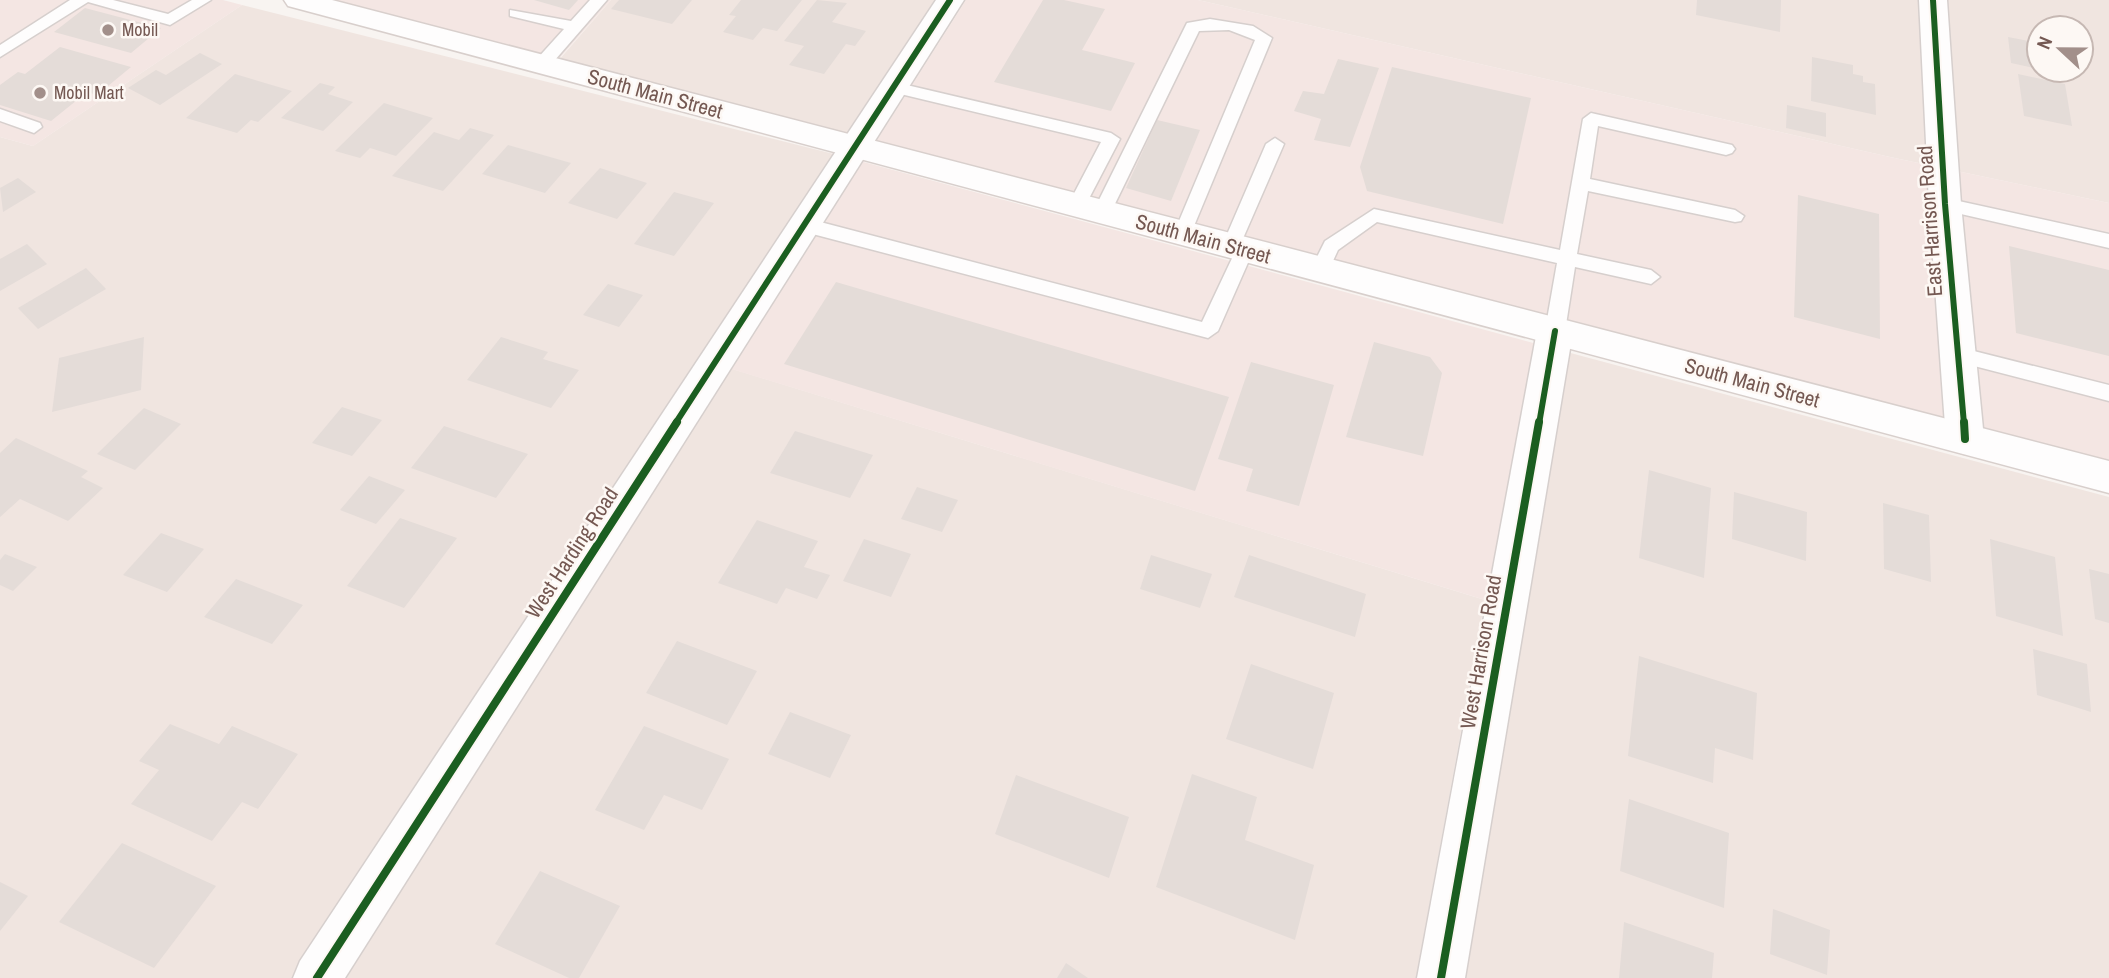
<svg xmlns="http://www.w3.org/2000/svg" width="2109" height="978" viewBox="0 0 2109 978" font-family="'Archivo Narrow',sans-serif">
	<rect width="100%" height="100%" fill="#f8f4f1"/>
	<!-- residential -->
	<g fill="#f0e5e0" fill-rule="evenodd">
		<path d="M 611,0 L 966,0 L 875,143 L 558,61 Z"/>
		<path d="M 1198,0 L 2109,0 L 2109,203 L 1890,157 ZM 2039,28 L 2081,28 L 2081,70 L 2039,70 Z"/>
		<path d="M 242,5 L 834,154 L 700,359 L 1485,600 L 1416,978 L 0,978 L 0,137 L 33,146 Z"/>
		<path d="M 1563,351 L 2109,497 L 2109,978 L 1460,978 Z"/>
	</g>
	<!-- commercial -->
	<g fill="#f4e6e3">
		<path d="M 0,0 L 223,0 L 242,5 L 33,146 L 0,137 Z"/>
		<path d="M 325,0 L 611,0 L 557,61 Z"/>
		<path d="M 966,0 L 1198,0 L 1890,157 L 2109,203 L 2109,461 L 875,143 Z"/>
		<path d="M 834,154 L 1563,351 L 1521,611 L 699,359 Z"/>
	</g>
	<!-- building -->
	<g fill="#e4dcd8">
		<path d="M 534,0 L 578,0 L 569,10 Z"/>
		<path d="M 619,0 L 692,0 L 672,24 L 611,9 Z"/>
		<path d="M 741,0 L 802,0 L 777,31 L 763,28 L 753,40 L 723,32 L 736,16 L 729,15 Z"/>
		<path d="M 817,0 L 847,3 L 832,22 L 866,31 L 855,46 L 846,44 L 824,74 L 789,65 L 804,46 L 784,41 Z"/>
		<path d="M 1043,0 L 1064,0 L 1105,9 L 1082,50 L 1135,63 L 1111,111 L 994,82 Z"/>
		<path d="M 1697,0 L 1781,0 L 1780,32 L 1696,15 Z"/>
		<path d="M 85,8 L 161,28 L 131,53 L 54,32 Z"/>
		<path d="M 2008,37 L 2039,43 L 2039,69 L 2011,63 Z"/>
		<path d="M 60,47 L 131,67 L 97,95 L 87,92 L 51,121 L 0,105 L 0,85 L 18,72 L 25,74 Z"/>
		<path d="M 200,53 L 222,64 L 160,105 L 128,88 L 156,70 L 166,75 Z"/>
		<path d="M 1812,57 L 1853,65 L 1853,74 L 1863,76 L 1863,82 L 1875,84 L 1876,115 L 1811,101 Z"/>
		<path d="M 1338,59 L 1379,68 L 1350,147 L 1314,140 L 1321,119 L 1294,111 L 1303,91 L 1324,94 Z"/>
		<path d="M 1392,67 L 1531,98 L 1503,224 L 1367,191 L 1360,167 Z"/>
		<path d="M 235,74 L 292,91 L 258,122 L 251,120 L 237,133 L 186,118 Z"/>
		<path d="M 2018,74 L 2065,84 L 2072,126 L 2024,116 Z"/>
		<path d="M 320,83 L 335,87 L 328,94 L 353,102 L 323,131 L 281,118 Z"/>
		<path d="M 384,103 L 433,118 L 396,156 L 370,148 L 360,158 L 335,151 Z"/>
		<path d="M 1787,105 L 1826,113 L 1826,137 L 1786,128 Z"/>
		<path d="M 1157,120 L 1200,130 L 1171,201 L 1126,188 Z"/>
		<path d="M 470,128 L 494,135 L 443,191 L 392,176 L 434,132 L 459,140 Z"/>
		<path d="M 508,145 L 571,163 L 545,193 L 482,174 Z"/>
		<path d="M 600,168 L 647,183 L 617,219 L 568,203 Z"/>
		<path d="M 18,178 L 36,192 L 3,212 L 0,188 Z"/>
		<path d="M 674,192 L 714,203 L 674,256 L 634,244 Z"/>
		<path d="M 1798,195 L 1879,214 L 1880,339 L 1794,317 Z"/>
		<path d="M 27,244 L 47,264 L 0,291 L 0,259 Z"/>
		<path d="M 2009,246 L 2109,270 L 2109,356 L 2016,333 Z"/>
		<path d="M 86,268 L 106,289 L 38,329 L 18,308 Z"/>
		<path d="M 836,282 L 1229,397 L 1195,491 L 784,364 Z"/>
		<path d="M 608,284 L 643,295 L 619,327 L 583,315 Z"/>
		<path d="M 144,337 L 141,390 L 52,412 L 59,358 Z"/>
		<path d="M 501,337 L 548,352 L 543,359 L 579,370 L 551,408 L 467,380 Z"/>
		<path d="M 1374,342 L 1430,357 L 1442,373 L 1423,456 L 1346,437 Z"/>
		<path d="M 1251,362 L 1334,385 L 1299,506 L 1246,491 L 1253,469 L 1218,459 Z"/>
		<path d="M 342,407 L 382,420 L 352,456 L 312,443 Z"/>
		<path d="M 144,408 L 181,424 L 135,470 L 97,454 Z"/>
		<path d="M 444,426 L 528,454 L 496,498 L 411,468 Z"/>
		<path d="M 795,431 L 873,455 L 850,498 L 770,473 Z"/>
		<path d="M 16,438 L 88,471 L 81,477 L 103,488 L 68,521 L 20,499 L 0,517 L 0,453 Z"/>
		<path d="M 1649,470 L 1711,488 L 1704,578 L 1639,558 Z"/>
		<path d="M 369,476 L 405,490 L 376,524 L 340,510 Z"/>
		<path d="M 917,487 L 958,500 L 942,532 L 901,519 Z"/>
		<path d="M 1734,492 L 1807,512 L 1806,561 L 1732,539 Z"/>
		<path d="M 1883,503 L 1929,515 L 1931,582 L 1884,569 Z"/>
		<path d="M 400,518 L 457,538 L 404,608 L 347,586 Z"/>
		<path d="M 757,520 L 818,541 L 804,567 L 830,575 L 817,599 L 786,588 L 777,604 L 718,583 Z"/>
		<path d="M 161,533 L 204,549 L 167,592 L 123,575 Z"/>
		<path d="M 864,539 L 911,554 L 891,597 L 843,581 Z"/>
		<path d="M 1990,539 L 2055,557 L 2063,636 L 1996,616 Z"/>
		<path d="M 5,554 L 37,567 L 13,591 L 0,585 L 0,560 Z"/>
		<path d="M 1151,555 L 1212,574 L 1200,608 L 1140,589 Z"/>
		<path d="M 1249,555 L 1366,594 L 1355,637 L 1234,597 Z"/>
		<path d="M 2089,569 L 2109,574 L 2109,623 L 2095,619 Z"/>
		<path d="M 236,579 L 303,605 L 272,644 L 204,617 Z"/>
		<path d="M 677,641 L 757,671 L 727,725 L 646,693 Z"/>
		<path d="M 2033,649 L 2087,664 L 2091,712 L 2037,695 Z"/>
		<path d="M 1639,656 L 1757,693 L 1753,760 L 1715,748 L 1713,783 L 1628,756 Z"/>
		<path d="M 1251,664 L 1334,693 L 1313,769 L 1226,739 Z"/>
		<path d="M 790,712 L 851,735 L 830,778 L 768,754 Z"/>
		<path d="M 170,724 L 219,744 L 232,726 L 298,754 L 258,809 L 242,802 L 212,841 L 131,804 L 159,770 L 139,761 Z"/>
		<path d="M 644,726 L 729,759 L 702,810 L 664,795 L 644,830 L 595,810 Z"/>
		<path d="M 1192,774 L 1257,797 L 1245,840 L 1314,865 L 1295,940 L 1156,887 Z"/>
		<path d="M 1016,775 L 1129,817 L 1109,878 L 995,834 Z"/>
		<path d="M 1629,799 L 1729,833 L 1724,908 L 1620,871 Z"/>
		<path d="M 122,843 L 216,886 L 154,968 L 59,922 Z"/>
		<path d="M 540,871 L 620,906 L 579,978 L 569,978 L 495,944 Z"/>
		<path d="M 0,882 L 28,896 L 0,931 Z"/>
		<path d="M 1773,909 L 1830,930 L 1827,975 L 1770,954 Z"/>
		<path d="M 1624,922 L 1714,953 L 1712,978 L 1619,978 Z"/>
		<path d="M 1066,963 L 1088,978 L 1057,978 Z"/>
	</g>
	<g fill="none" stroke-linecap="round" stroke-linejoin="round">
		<defs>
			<g id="service">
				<path d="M 70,0 L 113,0 L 168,14 L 192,0 L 211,0 L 170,25 L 88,2 L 0,57 L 0,45 Z"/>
				<path d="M 590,0 L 607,0 L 548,68 L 536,68 L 536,60 L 564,29 L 510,16 L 510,10 L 571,21 Z"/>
				<path d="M 1210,19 L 1253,26 L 1272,38 L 1189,238 L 1183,240 L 1174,233 L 1255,40 L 1229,30 L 1199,31 L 1111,212 L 1108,217 L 1096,217 L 1093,212 L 1185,27 L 1187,23 Z"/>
				<path d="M 894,82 L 1111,133 L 1120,139 L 1083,210 L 1077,211 L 1068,205 L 1101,142 L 888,91 L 888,83 Z"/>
				<path d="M 0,109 L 40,123 L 42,127 L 34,133 L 0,121 Z"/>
				<path d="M 1591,113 L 1732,145 L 1735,149 L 1732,153 L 1726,155 L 1598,126 L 1590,179 L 1735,210 L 1744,216 L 1741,221 L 1735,222 L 1588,191 L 1577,254 L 1651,270 L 1660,277 L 1651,284 L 1575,267 L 1565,331 L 1555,338 L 1545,331 L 1557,263 L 1377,222 L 1338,250 L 1327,274 L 1313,274 L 1311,269 L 1325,241 L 1374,209 L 1560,250 L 1583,119 Z"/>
				<path d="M 1275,138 L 1284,144 L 1241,243 L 1251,244 L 1254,249 L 1218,331 L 1208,338 L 805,232 L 796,225 L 805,218 L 1202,322 L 1235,252 L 1225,251 L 1222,246 L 1266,144 Z"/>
				<path d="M 1945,198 L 2109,234 L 2109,248 L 1939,209 L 1936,204 L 1939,199 Z"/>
				<path d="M 1958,347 L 2109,385 L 2109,401 L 1951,360 L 1948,355 L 1951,350 Z"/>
			</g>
			<g id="minor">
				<path d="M 936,0 L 964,0 L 345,978 L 293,978 L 300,961 Z"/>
				<path d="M 1919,0 L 1947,0 L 1961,204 L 1984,439 L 1978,450 L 1965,454 L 1952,450 L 1946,439 L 1929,204 Z"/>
				<path d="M 1555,317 L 1567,321 L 1573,331 L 1465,978 L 1417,978 L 1537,331 L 1543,321 Z"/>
			</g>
			<path id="secondary" d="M 284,0 L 332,0 L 2109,461 L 2109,493 L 288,6 Z"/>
		</defs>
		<!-- service casing -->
		<use href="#service" stroke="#d6cfcd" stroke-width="3"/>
		<!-- minor casing -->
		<use href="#minor" stroke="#d6cfcd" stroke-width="3"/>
		<!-- secondary casing -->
		<use href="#secondary" stroke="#d8cfcc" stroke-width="3"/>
		<!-- service -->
		<use href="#service" fill="#fefdfd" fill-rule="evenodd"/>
		<!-- minor -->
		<use href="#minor" fill="#fefdfd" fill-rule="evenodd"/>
		<!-- secondary -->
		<use href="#secondary" fill="#fefdfd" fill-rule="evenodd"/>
		<defs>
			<g id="cycleway-far1">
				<path d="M 1933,0 L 1945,204 L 1964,424"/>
				<path d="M 675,424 L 950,0"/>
				<path d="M 1539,424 L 1555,331"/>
			</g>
			<g id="cycleway">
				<path d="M 1964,422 L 1965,439"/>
				<path d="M 317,978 L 677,422"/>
				<path d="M 1441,978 L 1539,422"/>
			</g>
		</defs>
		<!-- cycleway-far1 casing -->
		<use href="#cycleway-far1" stroke="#fdf8f4" stroke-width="10"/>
		<!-- cycleway casing -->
		<use href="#cycleway" stroke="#fdf8f4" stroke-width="12"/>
		<!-- cycleway-far1 -->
		<use href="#cycleway-far1" stroke="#1b5e20" stroke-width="6"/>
		<!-- cycleway -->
		<use href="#cycleway" stroke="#1b5e20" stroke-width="8"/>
	</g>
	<!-- markers -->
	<g fill="#a28f8a" stroke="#fdf8f4" stroke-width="2.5">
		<circle cx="108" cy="30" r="7"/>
		<circle cx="40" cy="93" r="7"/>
	</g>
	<g text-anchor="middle" stroke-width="5" stroke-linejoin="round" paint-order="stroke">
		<!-- far-poi labels -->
		<g font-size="18" fill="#745852" stroke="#fdf8f4" text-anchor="start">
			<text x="122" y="36">Mobil</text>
			<text x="54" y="99">Mobil Mart</text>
		</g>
		<!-- street labels -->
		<g font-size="21" fill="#745852" stroke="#fdf8f4">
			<text transform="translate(655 94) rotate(15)" y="7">South Main Street</text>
			<text transform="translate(1930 221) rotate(-94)" y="7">East Harrison Road</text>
			<text transform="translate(1203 239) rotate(15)" y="7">South Main Street</text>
			<text transform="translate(1752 383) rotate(15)" y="7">South Main Street</text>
			<text transform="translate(572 553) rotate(-57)" y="7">West Harding Road</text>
			<text transform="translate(1481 652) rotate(-80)" y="7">West Harrison Road</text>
		</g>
	</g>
	<!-- north arrow -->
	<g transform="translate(2060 49) rotate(292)"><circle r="33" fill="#fdf8f4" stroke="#c6b8b3" stroke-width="2"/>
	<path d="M0-5L12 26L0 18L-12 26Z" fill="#a28f8a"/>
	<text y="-10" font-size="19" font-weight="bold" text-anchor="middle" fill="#745852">N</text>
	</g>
</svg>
